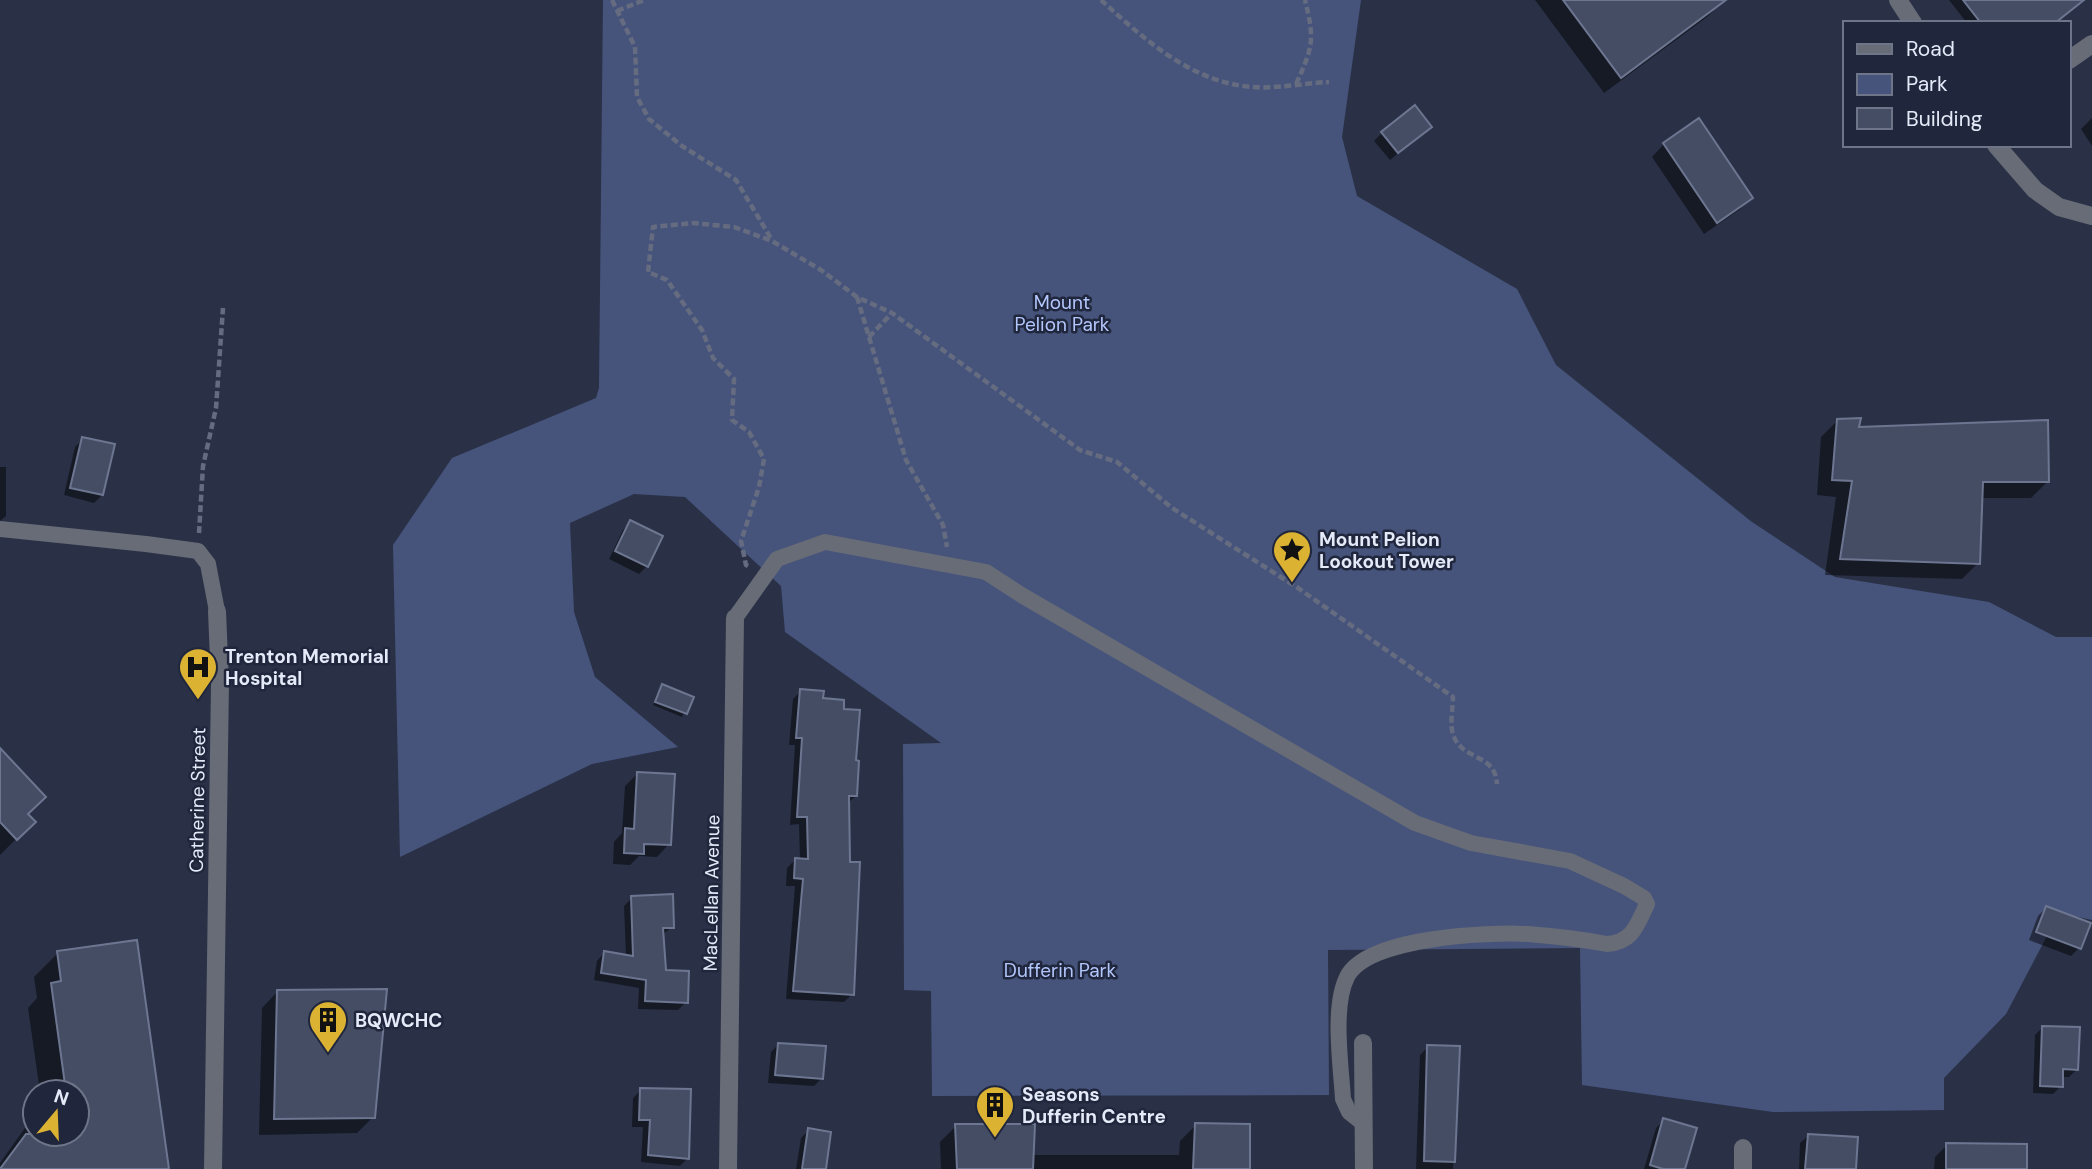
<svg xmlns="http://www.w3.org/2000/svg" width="2092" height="1169" viewBox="0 0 2092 1169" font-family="'DM Sans',sans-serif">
	<rect width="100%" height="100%" fill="#2a3147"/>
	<!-- green -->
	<path fill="#46547c" d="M 603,0 L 1361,0 L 1342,137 L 1357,196 L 1517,289 L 1556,365 L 1752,522 L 1835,577 L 1989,602 L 2056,637 L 2092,637 L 2092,920 L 2059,913 L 2006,1014 L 1944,1078 L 1944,1110 L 1773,1112 L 1582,1085 L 1580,948 L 1328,950 L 1329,1095 L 932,1096 L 931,991 L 904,990 L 903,744 L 941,743 L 785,632 L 781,586 L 685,497 L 634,494 L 570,523 L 574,612 L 595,677 L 678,747 L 592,764 L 400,857 L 393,545 L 452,458 L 596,398 L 599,388 Z"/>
	<!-- shadow -->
	<g fill="#0007">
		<path d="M 1535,0 L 1722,0 L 1723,1 L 1707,17 L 1604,93 Z"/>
		<path d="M 1949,0 L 2083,0 L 2054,23 L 1967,23 Z"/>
		<path d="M 2092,118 L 2092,146 L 2081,129 Z"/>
		<path d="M 1699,121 L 1751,198 L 1739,210 L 1704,234 L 1652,157 L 1664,144 Z"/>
		<path d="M 1430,127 L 1390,160 L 1374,141 L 1382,133 Z"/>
		<path d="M 1837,421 L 1857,429 L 2047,482 L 2031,498 L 1981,498 L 1978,563 L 1962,579 L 1825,575 L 1836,497 L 1817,495 L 1821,437 Z"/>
		<path d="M 83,439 L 102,495 L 94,503 L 64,495 L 75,447 Z"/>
		<path d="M 0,467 L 6,467 L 6,516 L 0,521 Z"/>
		<path d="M 631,522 L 647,566 L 639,574 L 609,559 L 623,530 Z"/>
		<path d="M 662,686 L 692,698 L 682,717 L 653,705 Z"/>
		<path d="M 801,691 L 821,700 L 854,762 L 856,796 L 848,803 L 852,994 L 844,1002 L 786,999 L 795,886 L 786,886 L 787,868 L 795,860 L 800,860 L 799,824 L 790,825 L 795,745 L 789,745 L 793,699 Z"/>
		<path d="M 0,751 L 26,815 L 33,822 L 0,855 Z"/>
		<path d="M 637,774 L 669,844 L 657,857 L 639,856 L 630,865 L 613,864 L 614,842 L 622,833 L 625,786 Z"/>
		<path d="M 632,898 L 672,927 L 662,935 L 664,972 L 686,1002 L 678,1010 L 638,1009 L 639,988 L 594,980 L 597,961 L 604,953 L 626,957 L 624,906 Z"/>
		<path d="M 2046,908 L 2088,924 L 2079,948 L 2071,956 L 2029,940 L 2038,916 Z"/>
		<path d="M 58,953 L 167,1169 L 0,1169 L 0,1163 L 35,1114 L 35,1134 L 77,1134 L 77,1092 L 40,1092 L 28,1008 L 37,998 L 34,977 Z"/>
		<path d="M 278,991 L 373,1117 L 357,1133 L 259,1135 L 262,1008 Z"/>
		<path d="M 2043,1027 L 2077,1069 L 2069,1077 L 2061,1077 L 2061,1086 L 2053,1094 L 2033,1093 L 2035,1035 Z"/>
		<path d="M 779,1044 L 822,1078 L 814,1086 L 768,1083 L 771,1052 Z"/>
		<path d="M 1428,1047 L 1458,1048 L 1453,1169 L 1416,1169 L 1420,1055 Z"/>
		<path d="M 641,1090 L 688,1158 L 680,1166 L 641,1162 L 643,1127 L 632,1127 L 633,1098 Z"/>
		<path d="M 1664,1120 L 1683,1169 L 1644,1169 L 1656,1128 Z"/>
		<path d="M 1196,1125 L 1248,1169 L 941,1169 L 940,1142 L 956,1126 L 1032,1155 L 1179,1155 L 1180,1141 Z"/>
		<path d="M 809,1130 L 825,1169 L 796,1169 L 801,1138 Z"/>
		<path d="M 1808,1136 L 1854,1169 L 1799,1169 L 1800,1143 Z"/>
		<path d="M 1947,1145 L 2025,1169 L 1934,1169 L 1935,1157 Z"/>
	</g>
	<!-- building -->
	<g fill="#454d65" stroke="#6d7690" stroke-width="2">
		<path d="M 1563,0 L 1726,0 L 1621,78 Z"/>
		<path d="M 1963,0 L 2084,0 L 2055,23 L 1981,23 Z"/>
		<path d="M 1415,105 L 1432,127 L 1398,153 L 1381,132 Z"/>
		<path d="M 1699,118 L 1753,198 L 1717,223 L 1663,143 Z"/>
		<path d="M 1861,418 L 1859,427 L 2048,420 L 2049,482 L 1983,482 L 1980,564 L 1840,559 L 1852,481 L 1832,480 L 1837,419 Z"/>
		<path d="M 82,437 L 115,444 L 103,495 L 70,488 Z"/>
		<path d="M 630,520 L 663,536 L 648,567 L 615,551 Z"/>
		<path d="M 662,684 L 694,697 L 687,714 L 655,702 Z"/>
		<path d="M 800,689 L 824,691 L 823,698 L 844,700 L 844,709 L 860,710 L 856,760 L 859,761 L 857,796 L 849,796 L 850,862 L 860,862 L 854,995 L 793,991 L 803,879 L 794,878 L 795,858 L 808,859 L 807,817 L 797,817 L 802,738 L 796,738 Z"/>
		<path d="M 0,748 L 46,797 L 28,814 L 36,822 L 17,840 L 0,822 Z"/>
		<path d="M 637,772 L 675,774 L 671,845 L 644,844 L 644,854 L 624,853 L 625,828 L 634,829 Z"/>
		<path d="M 673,894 L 674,928 L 663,928 L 666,970 L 689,971 L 688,1003 L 645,1001 L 646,980 L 601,973 L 604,951 L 633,956 L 631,896 Z"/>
		<path d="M 2046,906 L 2091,923 L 2081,949 L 2036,932 Z"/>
		<path d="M 137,940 L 169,1169 L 0,1169 L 26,1134 L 77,1134 L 77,1092 L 66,1092 L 51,983 L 61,981 L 57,951 Z"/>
		<path d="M 387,989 L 375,1118 L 274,1119 L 277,990 Z"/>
		<path d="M 2042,1026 L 2080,1027 L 2078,1070 L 2063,1069 L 2063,1087 L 2040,1086 Z"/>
		<path d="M 778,1043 L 826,1046 L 823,1079 L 775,1075 Z"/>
		<path d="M 1427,1045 L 1460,1046 L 1455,1162 L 1424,1161 Z"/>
		<path d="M 640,1088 L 691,1089 L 689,1159 L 648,1155 L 650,1120 L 639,1120 Z"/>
		<path d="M 1663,1118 L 1697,1128 L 1685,1169 L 1663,1169 L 1650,1165 Z"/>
		<path d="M 1195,1123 L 1250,1124 L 1250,1169 L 1193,1169 Z"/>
		<path d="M 955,1124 L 1035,1124 L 1033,1169 L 957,1169 Z"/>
		<path d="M 808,1128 L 831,1132 L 826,1169 L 802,1169 Z"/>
		<path d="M 1808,1134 L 1858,1137 L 1856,1169 L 1805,1169 Z"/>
		<path d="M 1946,1143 L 2027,1144 L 2027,1169 L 1946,1169 Z"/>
	</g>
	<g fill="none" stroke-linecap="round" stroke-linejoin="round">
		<!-- path -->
		<g stroke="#666c80" stroke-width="4.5" stroke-dasharray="7 3.5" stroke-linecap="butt">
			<path d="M 612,0 L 635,47 L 637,97 L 649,119 L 682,146 L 736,180 L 772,240"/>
			<path d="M 1101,0 C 1144,39 1192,83 1253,87 C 1278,89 1304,83 1329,82"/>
			<path d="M 617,11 L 644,0"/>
			<path d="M 1296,84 C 1313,47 1315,40 1305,0"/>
			<path d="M 857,297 L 906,460 L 943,525 L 947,547"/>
			<path d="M 869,337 L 892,313"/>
			<path d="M 199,533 L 203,466 L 216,408 L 223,308"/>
			<path d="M 748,566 L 746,565 L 741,541 L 759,487 L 764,459 L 749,432 L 732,420 L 734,379 L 713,358 L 702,330 L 667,280 L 648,272 L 653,227 L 693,223 L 734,227 L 772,241 L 821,270 L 857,297 L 892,313 L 1080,450 L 1117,462 L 1172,508 L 1298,588 L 1453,697 C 1453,708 1449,727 1454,737 C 1464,761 1495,753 1497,784"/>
		</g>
		<!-- service -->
		<g stroke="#686c77" stroke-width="16">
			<path d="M 0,529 L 146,544 L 198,551 L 208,564 L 217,611"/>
			<path d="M 735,618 L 777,559 L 825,542 L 986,572 L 1023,596 L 1415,823 L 1471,843 L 1570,861 L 1624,886 L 1644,898 L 1647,904 C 1637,925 1633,942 1607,944 C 1581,939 1554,936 1528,934 C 1487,932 1367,937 1347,977 C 1332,1007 1341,1065 1343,1099 L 1349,1112 L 1364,1124"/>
		</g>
		<!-- minor -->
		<g stroke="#686c77" stroke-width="18">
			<path d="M 1898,0 L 1913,23"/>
			<path d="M 2069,60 L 2092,44"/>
			<path d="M 1996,145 L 2035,190 L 2059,207 L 2092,216"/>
			<path d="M 1363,1043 L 1364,1169"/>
			<path d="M 1743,1148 L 1743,1169"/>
			<path d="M 213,1169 L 220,683 L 217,611"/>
			<path d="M 728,1169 L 735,618"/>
		</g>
	</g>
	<!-- icons -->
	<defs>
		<symbol id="sight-pin" viewBox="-11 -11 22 30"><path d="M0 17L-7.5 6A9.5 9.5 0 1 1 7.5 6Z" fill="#dcb233" stroke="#20273d"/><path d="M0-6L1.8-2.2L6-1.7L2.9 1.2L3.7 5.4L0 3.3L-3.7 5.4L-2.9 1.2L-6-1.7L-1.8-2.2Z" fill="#111"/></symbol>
		<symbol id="hospital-pin" viewBox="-11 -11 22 30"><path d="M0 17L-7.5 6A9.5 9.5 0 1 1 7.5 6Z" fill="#dcb233" stroke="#20273d"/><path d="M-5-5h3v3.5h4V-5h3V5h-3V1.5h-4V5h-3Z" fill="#111"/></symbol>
		<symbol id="building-pin" viewBox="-11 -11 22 30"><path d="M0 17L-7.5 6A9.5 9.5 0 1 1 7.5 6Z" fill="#dcb233" stroke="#20273d"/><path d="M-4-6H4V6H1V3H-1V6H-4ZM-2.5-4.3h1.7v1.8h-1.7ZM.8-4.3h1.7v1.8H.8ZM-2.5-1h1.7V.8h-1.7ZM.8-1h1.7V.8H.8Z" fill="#111"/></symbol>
	</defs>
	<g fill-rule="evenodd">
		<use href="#sight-pin" x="1270" y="528" width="44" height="60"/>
		<use href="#hospital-pin" x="176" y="645" width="44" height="60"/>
		<use href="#building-pin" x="306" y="998" width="44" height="60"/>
		<use href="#building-pin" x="973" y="1083" width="44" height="60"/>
	</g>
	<g text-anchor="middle" stroke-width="5" stroke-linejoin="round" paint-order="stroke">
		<!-- park labels -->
		<g font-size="19" fill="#b3c7fd" stroke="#20273d">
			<text x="1062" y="309">Mount<tspan x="1062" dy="22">Pelion Park</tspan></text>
			<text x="1060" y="977">Dufferin Park</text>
		</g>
		<!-- poi labels -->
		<g font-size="19" font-weight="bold" fill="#e4eaf8" stroke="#20273d" text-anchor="start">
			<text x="1319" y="546">Mount Pelion<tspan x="1319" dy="22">Lookout Tower</tspan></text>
			<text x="225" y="663">Trenton Memorial<tspan x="225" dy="22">Hospital</tspan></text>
			<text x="355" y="1027">BQWCHC</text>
			<text x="1022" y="1101">Seasons<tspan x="1022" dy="22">Dufferin Centre</tspan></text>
		</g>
		<!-- street labels -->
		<g font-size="19" fill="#e4eaf8" stroke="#20273d">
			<text transform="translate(197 800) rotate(-89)" y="7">Catherine Street</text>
			<text transform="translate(711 893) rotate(-89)" y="7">MacLellan Avenue</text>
		</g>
	</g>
	<!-- legend -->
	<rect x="1843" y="21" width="228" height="126" fill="#20273d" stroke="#6e7588" stroke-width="2"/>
	<rect x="1857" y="44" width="35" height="10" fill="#686c77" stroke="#6e7588" stroke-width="2"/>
	<text x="1906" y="56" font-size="21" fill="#e4eaf8">Road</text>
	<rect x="1857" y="74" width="35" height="21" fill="#46547c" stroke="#6e7588" stroke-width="2"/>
	<text x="1906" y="91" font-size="21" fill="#e4eaf8">Park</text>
	<rect x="1857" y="108" width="35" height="21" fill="#454d65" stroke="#6e7588" stroke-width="2"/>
	<text x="1906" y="126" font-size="21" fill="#e4eaf8">Building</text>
	<!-- north arrow -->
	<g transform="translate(56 1113) rotate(19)"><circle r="33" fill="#20273d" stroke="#6e7588" stroke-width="2"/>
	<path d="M0-5L12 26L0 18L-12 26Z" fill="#dcb233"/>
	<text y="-10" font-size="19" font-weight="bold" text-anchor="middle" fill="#e4eaf8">N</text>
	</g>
</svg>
